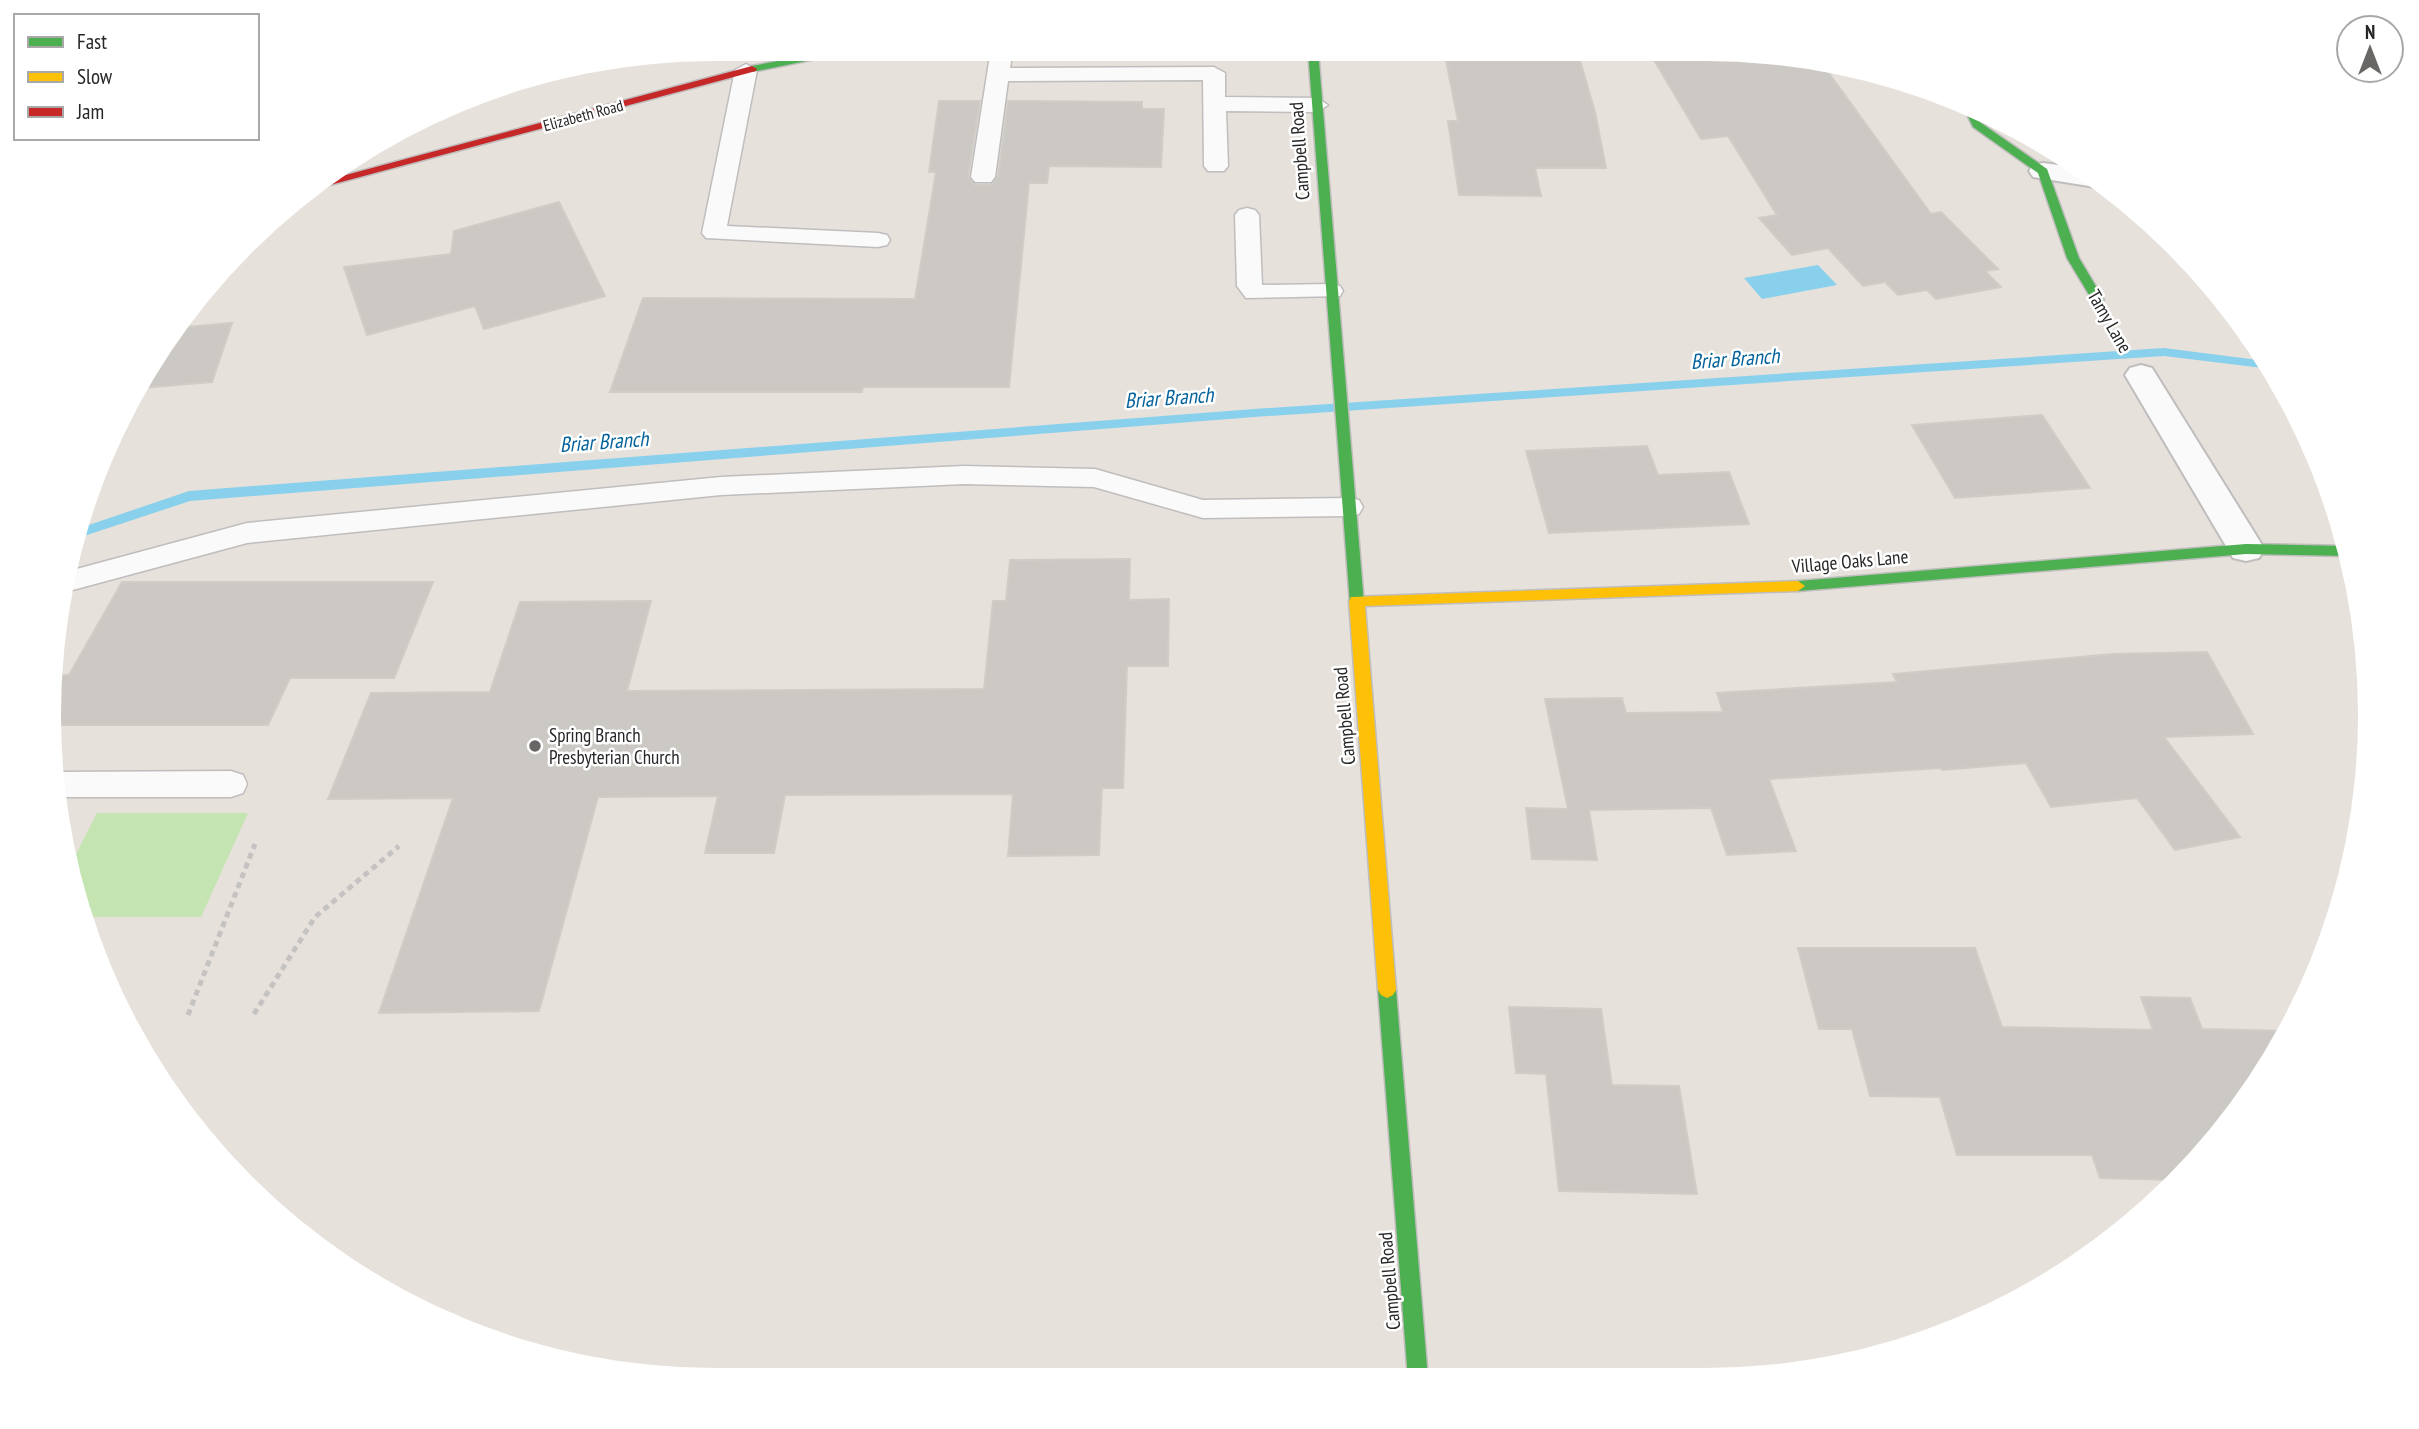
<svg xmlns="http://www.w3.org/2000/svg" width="2419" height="1429" viewBox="0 0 2419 1429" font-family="'PT Sans Narrow',sans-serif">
	<rect width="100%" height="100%" fill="#e6e1db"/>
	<!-- green -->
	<path fill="#c4e4b1" d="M 97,813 L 248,813 L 201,917 L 82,917 L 73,860 Z"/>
	<!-- water -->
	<path fill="#89d0ed" d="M 1818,265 L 1837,285 L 1762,299 L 1744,278 Z"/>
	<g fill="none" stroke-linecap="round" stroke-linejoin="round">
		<!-- stream -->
		<path fill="#89d0ed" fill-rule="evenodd" d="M 2164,348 L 2266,361 L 2271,369 L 2164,356 L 1254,417 L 190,501 L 78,538 L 80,528 L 189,491 L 1254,409 Z"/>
	</g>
	<!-- building -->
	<g fill="#ccc8c4" stroke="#d0cdc7" stroke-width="2">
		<path d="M 1475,50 L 1577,50 L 1595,112 L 1606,168 L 1535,168 L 1541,196 L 1459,195 L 1448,121 L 1458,121 L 1445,55 L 1476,54 Z"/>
		<path d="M 1648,50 L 1748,50 L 1823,65 L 1931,214 L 1941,212 L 1998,269 L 1985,271 L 2001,287 L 1936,299 L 1927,290 L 1898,295 L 1885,282 L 1863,286 L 1828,248 L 1792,255 L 1759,218 L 1777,215 L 1728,136 L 1701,139 Z"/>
		<path d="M 939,101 L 980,101 L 968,177 L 975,185 L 991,185 L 998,177 L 1008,101 L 1142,102 L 1142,109 L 1164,109 L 1161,167 L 1049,166 L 1047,183 L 1029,183 L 1009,387 L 863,387 L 862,392 L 610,392 L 643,298 L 915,299 L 936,172 L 929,172 Z"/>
		<path d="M 559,202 L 605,296 L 484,329 L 475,306 L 367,335 L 344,267 L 451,254 L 454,231 Z"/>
		<path d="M 232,323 L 212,382 L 140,388 L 161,344 L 177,328 Z"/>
		<path d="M 2042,415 L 2090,488 L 1955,498 L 1912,425 Z"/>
		<path d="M 1647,446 L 1658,475 L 1729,472 L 1749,524 L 1549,533 L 1526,451 Z"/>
		<path d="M 1130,559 L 1129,600 L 1169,599 L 1168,666 L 1127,666 L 1123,788 L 1102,788 L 1099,855 L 1008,856 L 1013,794 L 785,795 L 774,853 L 705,853 L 718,796 L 598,797 L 539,1011 L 379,1013 L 453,798 L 328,799 L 371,693 L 490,692 L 520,602 L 651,601 L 627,691 L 984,689 L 993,601 L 1006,601 L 1010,560 Z"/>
		<path d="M 122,582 L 433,582 L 394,678 L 290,678 L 268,725 L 51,725 L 49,714 L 56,675 L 69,675 Z"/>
		<path d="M 2207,652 L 2253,734 L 2164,737 L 2240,837 L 2175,850 L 2137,798 L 2051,807 L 2026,763 L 1942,770 L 1941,768 L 1769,779 L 1796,851 L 1727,855 L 1711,808 L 1589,810 L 1597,860 L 1532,859 L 1526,808 L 1568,809 L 1545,699 L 1622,698 L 1626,713 L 1723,712 L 1717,693 L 1897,682 L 1893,674 L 2113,654 Z"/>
		<path d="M 1798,948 L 1975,948 L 2002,1027 L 2153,1030 L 2141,997 L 2190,998 L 2202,1029 L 2286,1031 L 2258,1085 L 2174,1180 L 2100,1178 L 2092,1155 L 1957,1155 L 1940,1097 L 1870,1096 L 1852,1029 L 1819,1029 Z"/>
		<path d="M 1509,1007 L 1601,1009 L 1612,1085 L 1679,1086 L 1697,1194 L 1559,1191 L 1546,1074 L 1516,1073 Z"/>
	</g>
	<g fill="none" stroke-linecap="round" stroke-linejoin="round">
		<defs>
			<g id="lane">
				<path d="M 991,49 L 1013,49 L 1010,68 L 1214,67 L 1225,73 L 1225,97 L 1317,98 L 1328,105 L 1317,112 L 1226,111 L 1228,166 L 1224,171 L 1208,171 L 1204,166 L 1203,80 L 1008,81 L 995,177 L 991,182 L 975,182 L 971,177 Z"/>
				<path d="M 746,64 L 757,70 L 727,226 L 878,233 L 887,235 L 890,240 L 887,245 L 878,247 L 706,238 L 702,233 L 735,70 Z"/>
				<path d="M 1247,208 L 1255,210 L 1259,215 L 1262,285 L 1331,284 L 1340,286 L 1343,291 L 1340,296 L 1246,298 L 1237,286 L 1235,215 L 1239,210 Z"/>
				<path d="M 964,466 L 1095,469 L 1203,500 L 1349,498 L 1359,500 L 1363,507 L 1359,514 L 1349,516 L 1203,518 L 1094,487 L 964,484 L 721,495 L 247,543 L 69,591 L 73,570 L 247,523 L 721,477 Z"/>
				<path d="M 231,771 L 243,775 L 247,784 L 243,793 L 231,797 L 63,797 L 59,772 Z"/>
			</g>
			<g id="street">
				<path d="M 2043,163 L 2082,168 L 2103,185 L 2095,187 L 2033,177 L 2029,171 L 2033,165 Z"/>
				<path d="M 2141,365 L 2152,368 L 2259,540 L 2264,549 L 2259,558 L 2246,561 L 2233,558 L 2125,375 L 2130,368 Z"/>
			</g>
			<g id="fast">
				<path d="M 842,49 L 865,49 L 752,72 L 747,69 L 752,66 Z"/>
				<path d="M 1308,50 L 1318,50 L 1364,604 L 1357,609 L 1350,604 Z"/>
				<path d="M 1963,106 L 1975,112 L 1981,123 L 2047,169 L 2079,258 L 2104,300 L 2102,303 L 2094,303 L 2067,258 L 2038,173 L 1973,127 Z"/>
				<path d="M 2246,544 L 2345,546 L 2348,556 L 2246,554 L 1798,591 L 1791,586 L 1798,581 Z"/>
				<path d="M 1387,982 L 1393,985 L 1396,990 L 1428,1379 L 1408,1379 L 1378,990 L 1381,985 Z"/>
			</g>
			<path id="slow" d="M 1798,581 L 1805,586 L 1798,591 L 1365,606 L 1396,990 L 1393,995 L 1387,998 L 1381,995 L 1378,990 L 1349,601 L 1351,597 Z"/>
			<path id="jam" d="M 752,66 L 757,69 L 756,71 L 304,192 L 316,183 Z"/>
		</defs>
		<!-- lane casing -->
		<use href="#lane" stroke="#bfbdbd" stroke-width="3"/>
		<!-- street casing -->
		<use href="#street" stroke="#bfbdbd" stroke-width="4"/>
		<!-- fast casing -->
		<use href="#fast" stroke="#bfbdbd" stroke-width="3"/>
		<!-- slow casing -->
		<use href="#slow" stroke="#bfbdbd" stroke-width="3"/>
		<!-- jam casing -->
		<use href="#jam" stroke="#bfbdbd" stroke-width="3"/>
		<!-- path -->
		<g stroke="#c4c3c2" stroke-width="5" stroke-dasharray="6 4.5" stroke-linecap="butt">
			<path d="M 254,1014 L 315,917 L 399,846"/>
			<path d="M 188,1015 L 255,844"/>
		</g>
		<!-- lane -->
		<use href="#lane" fill="#fbfafa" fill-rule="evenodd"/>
		<!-- street -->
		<use href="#street" fill="#fbfafa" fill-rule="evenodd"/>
		<!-- fast -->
		<use href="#fast" fill="#4caf50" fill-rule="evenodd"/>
		<!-- slow -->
		<use href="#slow" fill="#ffc107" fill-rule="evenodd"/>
		<!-- jam -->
		<use href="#jam" fill="#c62828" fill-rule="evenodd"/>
	</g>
	<!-- markers -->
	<circle fill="#696765" stroke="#fff" stroke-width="2.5" cx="535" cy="746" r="7"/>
	<g text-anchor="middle" stroke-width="5" stroke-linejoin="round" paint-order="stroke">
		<!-- far-street labels -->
		<g font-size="16" fill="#262626" stroke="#fff">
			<text transform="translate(583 115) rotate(-15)" y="6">Elizabeth Road</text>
		</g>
		<!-- street labels -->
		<g font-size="19" fill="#262626" stroke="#fff">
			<text transform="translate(1299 151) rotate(-94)" y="7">Campbell Road</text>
			<text transform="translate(2110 321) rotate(60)" y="7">Tamy Lane</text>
			<text transform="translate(1850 561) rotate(-5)" y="7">Village Oaks Lane</text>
			<text transform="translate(1344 716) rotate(-95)" y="7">Campbell Road</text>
			<text transform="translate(1389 1281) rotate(-95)" y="7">Campbell Road</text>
		</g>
		<!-- poi labels -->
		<g font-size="19" fill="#262626" stroke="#fff" text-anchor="start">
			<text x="549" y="742">Spring Branch<tspan x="549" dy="22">Presbyterian Church</tspan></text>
		</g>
		<!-- water labels -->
		<g font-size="21" font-style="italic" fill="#05639c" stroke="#fff">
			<text transform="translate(1735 359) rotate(-4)" y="7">Briar Branch</text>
			<text transform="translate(1169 398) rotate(-4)" y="7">Briar Branch</text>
			<text transform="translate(604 442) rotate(-4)" y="7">Briar Branch</text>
		</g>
	</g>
	<!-- crop -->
	<path d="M0 0H2419V1429H0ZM714 61H1705A653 653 0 0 1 2358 714V715A653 653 0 0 1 1705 1368H714A653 653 0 0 1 61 715V714A653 653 0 0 1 714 61Z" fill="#fff" fill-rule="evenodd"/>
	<!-- legend -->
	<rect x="14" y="14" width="245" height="126" fill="#ffffff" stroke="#a8a8a8" stroke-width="2"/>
	<rect x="28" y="37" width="35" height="10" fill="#4caf50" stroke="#a8a8a8" stroke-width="2"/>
	<text x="77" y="49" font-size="21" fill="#262626">Fast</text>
	<rect x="28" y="72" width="35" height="10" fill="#ffc107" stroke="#a8a8a8" stroke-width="2"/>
	<text x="77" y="84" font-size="21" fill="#262626">Slow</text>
	<rect x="28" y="107" width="35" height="10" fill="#c62828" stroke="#a8a8a8" stroke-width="2"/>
	<text x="77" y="119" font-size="21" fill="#262626">Jam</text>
	<!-- north arrow -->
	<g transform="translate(2370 49)"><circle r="33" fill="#ffffff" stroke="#a8a8a8" stroke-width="2"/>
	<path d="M0-5L12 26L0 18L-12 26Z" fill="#696765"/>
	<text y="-10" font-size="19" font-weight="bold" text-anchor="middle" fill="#262626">N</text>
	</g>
</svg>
